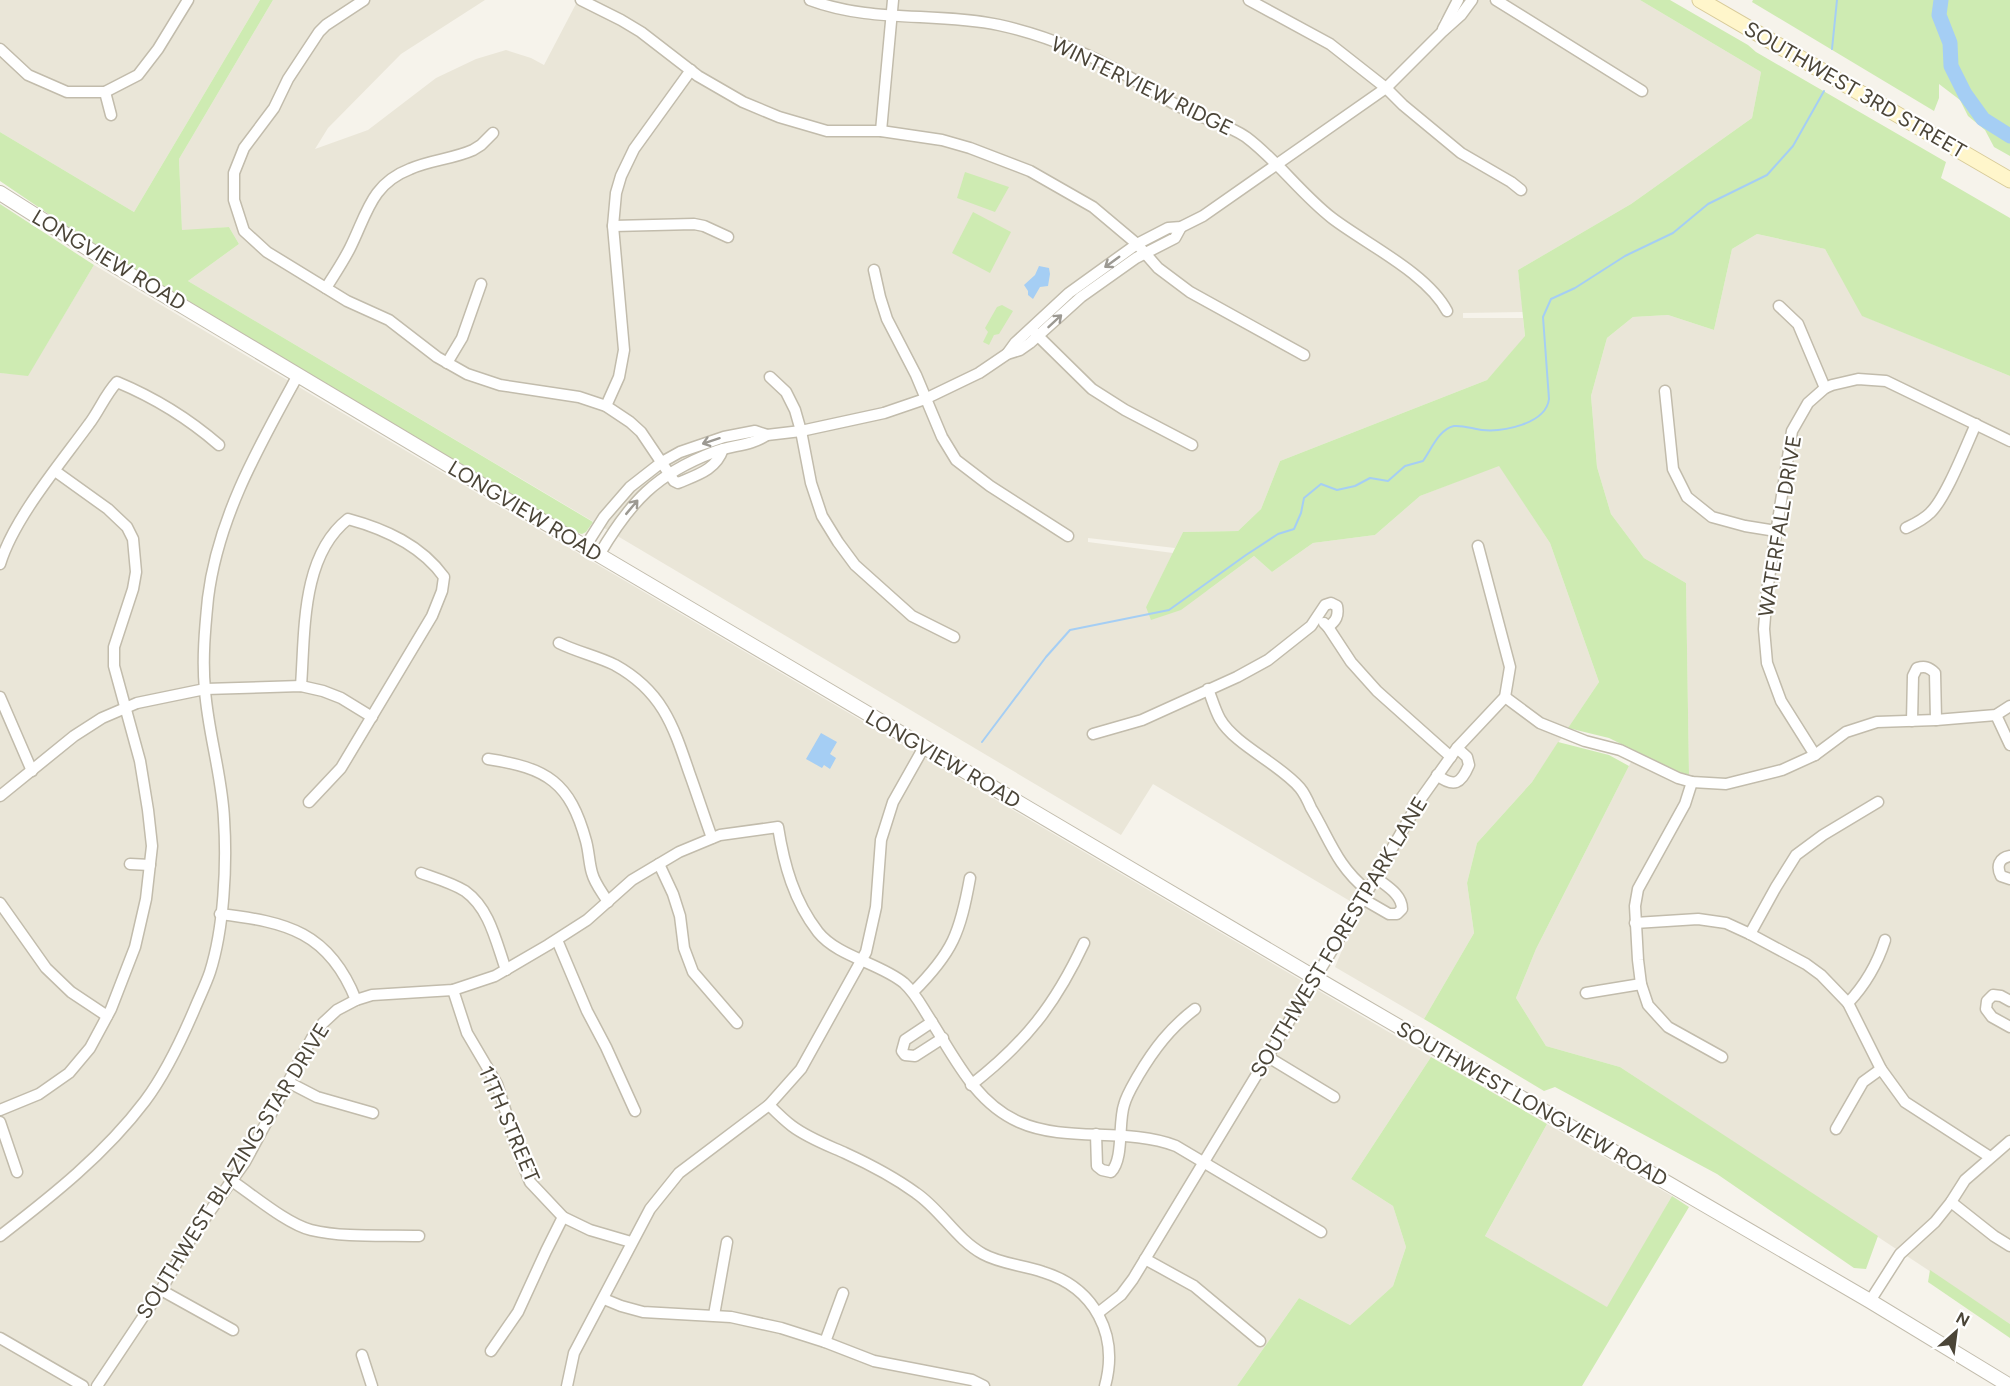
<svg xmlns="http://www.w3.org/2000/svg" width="2010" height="1386" viewBox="0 0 2010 1386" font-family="Figtree,sans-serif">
	<rect width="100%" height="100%" fill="#f6f3eb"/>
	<!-- residential -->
	<g fill="#eae6d8">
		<path d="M 0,0 L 260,0 L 134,212 L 0,132 Z"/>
		<path d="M 273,0 L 485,0 L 401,54 L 328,128 L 315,149 L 368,130 L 436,78 L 476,59 L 506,50 L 531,58 L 544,65 L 578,0 L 1454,0 L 1438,22 L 1452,32 L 1476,0 L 1488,0 L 1495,3 L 1497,0 L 1640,0 L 1761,72 L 1752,118 L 1631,204 L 1518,270 L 1523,312 L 1463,313 L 1463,318 L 1523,318 L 1525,337 L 1487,380 L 1280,461 L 1261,509 L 1238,531 L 1183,532 L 1175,548 L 1088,538 L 1088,542 L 1173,553 L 1146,607 L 1208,590 L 1254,556 L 1272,572 L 1313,543 L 1375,535 L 1420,496 L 1499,465 L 1550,543 L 1599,682 L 1532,782 L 1477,843 L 1467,883 L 1474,933 L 1424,1019 L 1335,967 L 1360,907 L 1153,784 L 1121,835 L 188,281 L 239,244 L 229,227 L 182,231 L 179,159 Z"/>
		<path d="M 1757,234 L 1825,249 L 1863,316 L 2010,376 L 2010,1324 L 1620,1067 L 1546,1046 L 1516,998 L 1536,949 L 1632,760 L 1681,786 L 1689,775 L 1686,583 L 1644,558 L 1611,514 L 1597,467 L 1591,396 L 1607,338 L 1633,317 L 1668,315 L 1714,330 L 1732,249 Z"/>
		<path d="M 94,265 L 544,533 L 1431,1057 L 1351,1179 L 1393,1206 L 1406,1247 L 1393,1286 L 1350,1325 L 1299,1298 L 1237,1386 L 0,1386 L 0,371 L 1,373 L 28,375 Z"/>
		<path d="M 1547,1124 L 1672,1196 L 1608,1308 L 1485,1236 Z"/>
	</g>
	<!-- green -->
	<g fill="#ceebb2">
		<path d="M 260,0 L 273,0 L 179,159 L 182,230 L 229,227 L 239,244 L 188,281 L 593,522 L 586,532 L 582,534 L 573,532 L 100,249 L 0,181 L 0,132 L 134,212 Z"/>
		<path d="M 1640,0 L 1670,0 L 1748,45 L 1756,52 L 1946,162 L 1941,178 L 2010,218 L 2010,376 L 1862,316 L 1825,249 L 1757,234 L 1732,249 L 1714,330 L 1668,315 L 1633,317 L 1607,338 L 1591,396 L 1597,467 L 1611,514 L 1644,558 L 1686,583 L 1689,775 L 1676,771 L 1609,738 L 1568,728 L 1599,682 L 1550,543 L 1499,466 L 1420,496 L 1375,535 L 1313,543 L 1272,572 L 1254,556 L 1181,610 L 1151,620 L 1146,607 L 1183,532 L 1238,531 L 1261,509 L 1280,461 L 1487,380 L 1525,336 L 1518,270 L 1631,204 L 1752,118 L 1761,72 Z"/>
		<path d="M 1753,0 L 2010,0 L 2010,156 L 1994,147 L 1985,130 L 1968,116 L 1960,100 L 1939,84 L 1939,98 L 1934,111 L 1752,2 Z"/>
		<path d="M 965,172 L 1009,187 L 995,212 L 957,198 Z"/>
		<path d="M 0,204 L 94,265 L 28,376 L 0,373 Z"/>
		<path d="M 973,212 L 1011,232 L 990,273 L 952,253 Z"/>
		<path d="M 1002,305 L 1013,311 L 999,334 L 994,335 L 989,345 L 983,342 L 988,332 L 985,328 L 997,307 Z"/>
		<path d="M 1558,742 L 1609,755 L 1629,766 L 1536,949 L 1516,998 L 1546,1046 L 1620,1067 L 1878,1236 L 1866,1269 L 1854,1268 L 1717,1174 L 1555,1087 L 1544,1091 L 1424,1019 L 1474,933 L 1467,883 L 1477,843 L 1532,782 Z"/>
		<path d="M 1431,1057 L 1547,1124 L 1485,1236 L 1607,1307 L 1672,1196 L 1689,1207 L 1582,1386 L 1237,1386 L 1299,1298 L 1350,1325 L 1393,1286 L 1406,1247 L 1393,1206 L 1351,1179 Z"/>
		<path d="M 1930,1270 L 2010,1324 L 2010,1338 L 1928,1282 Z"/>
	</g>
	<!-- water -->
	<g fill="#a5cef4">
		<path d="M 1039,266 L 1049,268 L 1050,274 L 1048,286 L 1040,287 L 1033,299 L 1028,295 L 1028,291 L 1024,285 L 1035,275 Z"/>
		<path d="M 821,733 L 837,742 L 830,754 L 836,758 L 830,769 L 824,765 L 822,768 L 806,759 Z"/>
	</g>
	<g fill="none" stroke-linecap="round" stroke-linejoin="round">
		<!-- stream -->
		<g stroke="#a5cef4" stroke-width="2">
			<path d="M 1832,49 L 1837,0"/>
			<path d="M 982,742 L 1046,657 L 1070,630 L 1169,610 L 1246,555 L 1278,534 L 1294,529 L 1301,513 L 1304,498 L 1321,484 L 1337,490 L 1355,486 L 1370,478 L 1388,481 L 1405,466 L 1423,461 C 1431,450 1439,429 1454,426 C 1463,425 1473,429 1482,430 C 1503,432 1546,424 1549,399 L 1543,317 L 1551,299 L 1575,288 L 1625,256 L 1673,233 L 1708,204 L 1767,175 L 1793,146 L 1824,91"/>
		</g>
		<!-- river -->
		<path stroke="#a5cef4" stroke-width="15" d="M 1941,0 L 1939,15 L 1950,43 L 1951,66 L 1965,94 L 1983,119 L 2010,136"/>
		<defs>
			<g id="minor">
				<path d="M 364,0 L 326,25 L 319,32 L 288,79 L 274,108 L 244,148 L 234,173 L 234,200 L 244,231 L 267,252 L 347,301 L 389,320 L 437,357 L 467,374 L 500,385 L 579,397 L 606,406 L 630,422 L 641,432 L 674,481 L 678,483 C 697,475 716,470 723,449"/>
				<path d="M 581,0 L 621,20 L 641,32 L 698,76 L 743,102 L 779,117 L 827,131 L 881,131 L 942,140 L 970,148 L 1030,171 L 1093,207 L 1137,244 L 1158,268 L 1190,292 L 1304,355"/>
				<path d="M 810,0 C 871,23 936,12 999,25 C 1045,35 1088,53 1129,77 C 1149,88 1167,101 1188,111 C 1207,120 1229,125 1246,137 C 1277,160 1301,194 1332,218 C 1366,244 1427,273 1447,311"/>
				<path d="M 1249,0 L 1330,44 L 1386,88 L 1403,105 L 1461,153 L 1511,182 L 1521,190"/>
				<path d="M 1496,0 L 1642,91"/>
				<path d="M 1443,29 L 1458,0"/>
				<path d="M 0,49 L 28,75 L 67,92 L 105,92 L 138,75 L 158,49 L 188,0"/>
				<path d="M 105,92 L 111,115"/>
				<path d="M 881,131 L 893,0"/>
				<path d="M 613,226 L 694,224 L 704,226 L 728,237"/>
				<path d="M 874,270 L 880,297 L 887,319 L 916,375 L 942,437 L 956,460 L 990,486 L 1068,536"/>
				<path d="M 326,288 C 334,275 343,262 350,248 C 367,214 371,184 410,169 C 430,160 453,159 473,150 L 481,145 L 493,133"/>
				<path d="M 1779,306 L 1798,324 L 1825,388"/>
				<path d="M 1035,333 L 1092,389 L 1125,410 L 1192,445"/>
				<path d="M 1007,354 L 1015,343 L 1069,293 L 1137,244 L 1168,228 L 1181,227 L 1203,216 L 1386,88 L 1442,32 L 1461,15 L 1472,0"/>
				<path d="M 447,363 L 462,338 L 481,284"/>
				<path d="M 770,377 L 786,392 L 795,410 L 801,431 L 811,483 L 822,516 L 838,542 L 855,565 L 912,616 L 954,637"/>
				<path d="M 1665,391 L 1673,469 L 1687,497 L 1712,517 L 1745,526 L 1776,531"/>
				<path d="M 606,406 L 619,377 L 624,350 L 613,226 L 616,193 L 621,176 L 634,149 L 691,70"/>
				<path d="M 1906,528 C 1914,524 1923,520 1930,513 C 1946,498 1966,446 1976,424"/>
				<path d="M 585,547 L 604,517 L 630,487 L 662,462 L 680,452 L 724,437 L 755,431 L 767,435 L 801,431 L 884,413 L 925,399 L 979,373 L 1007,354 L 1020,350 L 1030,343 L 1081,297 L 1136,258 L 1175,238 L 1181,227"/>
				<path d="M 599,555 C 630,502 656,474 714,452 C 732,445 751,446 767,435"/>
				<path d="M 0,564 C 14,518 60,464 89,424 C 99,411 105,395 117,382 C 153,397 189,419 219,445"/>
				<path d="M 1324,623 L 1328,627 L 1351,662 L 1377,691 L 1451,757"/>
				<path d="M 559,643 C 577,652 597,656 615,665 C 662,691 673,725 689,772 C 697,794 704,816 712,838"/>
				<path d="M 301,686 C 305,631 301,556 348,519 C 385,529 421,545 444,577 L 442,591 L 432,616 L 341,768 L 309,802"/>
				<path d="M 1208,689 C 1212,699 1215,710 1220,719 C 1235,745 1280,764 1300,788 C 1305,794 1308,801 1311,808 C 1330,840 1337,866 1367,890"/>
				<path d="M 0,697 L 32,771"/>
				<path d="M 1505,697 L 1540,723 L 1585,741 L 1620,750 L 1678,778 L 1692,782 L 1726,784 L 1782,770 L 1815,755 L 1846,732 L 1877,722 L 1936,720 L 1996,715 L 2010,706"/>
				<path d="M 1996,715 L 2010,745"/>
				<path d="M 1912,721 L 1913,676 L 1917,668 C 1925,666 1929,667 1935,673 L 1936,720"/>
				<path d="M 1093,734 L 1142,720 L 1237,677 L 1268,660 L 1311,626 L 1325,605 L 1331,603 L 1337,606 C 1339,616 1336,621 1328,627"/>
				<path d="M 1815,755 L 1781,701 L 1767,663 L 1764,629 L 1767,591 L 1792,431 L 1808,403 L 1825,388 L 1832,385 L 1858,379 L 1886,381 L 2010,441"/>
				<path d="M 488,759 C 547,768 570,782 586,841 C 589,852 589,863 592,873 C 595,884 602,892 608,902"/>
				<path d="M 1437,775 C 1454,788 1461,784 1469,765 L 1467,757 L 1457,748"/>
				<path d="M 1692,782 L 1685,804 L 1638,889 L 1635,906 L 1638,960 L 1641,984 L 1648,1005 L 1668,1027 L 1722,1057"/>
				<path d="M 0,796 L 74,736 L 102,718 L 137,703 L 205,689 L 301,686 L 323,691 L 341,698 L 372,717"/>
				<path d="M 2010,856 C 1999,858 1996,866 2001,876 L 2010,879"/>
				<path d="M 130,864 L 150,865"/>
				<path d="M 659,864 L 673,894 L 680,916 L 684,948 L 693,972 L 737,1023"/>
				<path d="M 421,873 C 435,878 452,883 465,891 C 490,909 496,942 506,970"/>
				<path d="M 1363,899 L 1389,914 L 1397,914 L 1402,909 C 1402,894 1386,886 1375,877"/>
				<path d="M 0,903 L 46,968 L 71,992 L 107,1016"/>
				<path d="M 220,914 C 287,922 329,932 356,1000"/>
				<path d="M 1635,923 L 1698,919 L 1726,923 L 1750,934 L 1806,964 L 1821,975 L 1848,1003 L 1881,1069 L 1905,1102 L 1990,1157"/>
				<path d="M 1750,934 L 1776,887 L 1796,855 L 1823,835 L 1878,802"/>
				<path d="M 557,940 L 587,1011 L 606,1047 L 635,1111"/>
				<path d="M 453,990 L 467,1033 L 497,1084 L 519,1154 L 530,1182 L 563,1217 L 590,1230 L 631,1242"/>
				<path d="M 913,992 C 953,952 960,933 970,878"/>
				<path d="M 1586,993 L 1641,984"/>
				<path d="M 2010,1001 L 2001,996 L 1993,995 L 1987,1001 L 1986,1009 L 1992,1017 L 2010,1027"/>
				<path d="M 1848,1003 C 1866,984 1877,965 1885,940"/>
				<path d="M 932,1022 L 905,1040 L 902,1051 L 905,1055 L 915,1056 L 943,1038"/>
				<path d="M 1268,1057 L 1334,1097"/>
				<path d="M 288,1082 L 317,1097 L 373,1113"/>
				<path d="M 971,1085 C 1025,1043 1055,1005 1084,943"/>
				<path d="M 769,1105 C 776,1112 784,1120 792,1126 C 808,1138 827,1145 845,1153 C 869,1164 894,1177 916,1193 C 941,1210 956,1239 983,1254 C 1001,1264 1023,1265 1043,1272 C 1095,1288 1119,1335 1105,1386"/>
				<path d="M 0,1110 L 39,1094 L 69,1073 L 90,1048 L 111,1009 L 135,947 L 146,899 L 152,846 L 148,810 L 140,761 L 114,666 L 114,647 L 133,589 L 136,572 L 133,539 L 127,527 L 108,509 L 55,471"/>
				<path d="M 0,1122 L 17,1172"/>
				<path d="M 1836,1129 L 1863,1082 L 1881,1069"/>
				<path d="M 1096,1134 L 1097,1166 L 1102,1170 L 1111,1172 C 1124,1159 1118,1123 1124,1105 C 1127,1094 1133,1085 1138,1076 C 1154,1049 1170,1028 1195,1009"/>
				<path d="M 232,1181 C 253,1195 287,1224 311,1230 C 344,1238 385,1235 419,1236"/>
				<path d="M 1951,1202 L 1994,1236 L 2010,1246"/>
				<path d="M 0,1236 C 52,1196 105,1154 145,1101 C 166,1073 181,1041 195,1008 C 200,996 206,984 210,972 C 224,928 227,865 224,819 C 222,775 208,733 205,690 C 202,660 205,628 208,598 C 218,517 259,446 298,375"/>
				<path d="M 1145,1259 L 1194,1286 L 1260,1341"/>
				<path d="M 161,1290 L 233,1330"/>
				<path d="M 604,1299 L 621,1306 L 643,1312 L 731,1317 L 781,1328 L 825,1342 L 874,1361 L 972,1380 L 984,1386"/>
				<path d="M 1870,1301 L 1900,1254 L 1935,1222 L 1951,1202 L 1965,1180 L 2010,1141"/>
				<path d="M 1098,1313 L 1121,1295 L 1133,1279 L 1363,899 L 1420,800 L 1457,748 L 1505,697 L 1510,667 L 1478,546"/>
				<path d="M 714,1315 L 727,1242"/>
				<path d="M 0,1338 L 83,1386"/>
				<path d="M 825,1342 L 843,1293"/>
				<path d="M 491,1351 L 518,1312 L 546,1251 L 563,1217"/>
				<path d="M 362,1355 L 372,1386"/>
				<path d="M 97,1386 L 161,1290 L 193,1235 L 245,1162 L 312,1038 L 323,1023 L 337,1010 L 356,1000 L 372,995 L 453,990 L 495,976 L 548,945 L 587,920 L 632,880 L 679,852 L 720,835 L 778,827 C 784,865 794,901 818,932 C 838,957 880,963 904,983 C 915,993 921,1005 928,1016 C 954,1056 974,1102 1019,1122 C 1066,1143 1126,1127 1176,1146 L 1321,1232"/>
				<path d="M 567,1386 L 574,1353 L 650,1209 L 679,1173 L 769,1105 L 801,1069 L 866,952 L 876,907 L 881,840 L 893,802 L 924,747"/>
			</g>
			<path id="tertiary" d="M 0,193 L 117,267 L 599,555 L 1329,986 L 1870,1301 L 2010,1386"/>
			<path id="secondary" d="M 1700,0 L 2010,180"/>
		</defs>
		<!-- minor casing -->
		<use href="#minor" stroke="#c2bcac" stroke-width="13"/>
		<!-- tertiary casing -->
		<use href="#tertiary" stroke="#c2bcac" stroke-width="16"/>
		<!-- secondary casing -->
		<use href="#secondary" stroke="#d8cb99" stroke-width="17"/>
		<!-- minor -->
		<use href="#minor" stroke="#fff" stroke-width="10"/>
		<!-- tertiary -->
		<use href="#tertiary" stroke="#fff" stroke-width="14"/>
		<!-- secondary -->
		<use href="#secondary" stroke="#fff6cb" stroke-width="15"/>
	</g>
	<!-- one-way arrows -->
	<defs><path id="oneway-shaft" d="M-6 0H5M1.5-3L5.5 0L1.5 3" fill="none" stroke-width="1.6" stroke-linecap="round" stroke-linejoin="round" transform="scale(1.5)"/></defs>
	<g stroke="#9c9992">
		<use href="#oneway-shaft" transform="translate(1112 262) rotate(144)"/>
		<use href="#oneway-shaft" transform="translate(1055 321) rotate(-43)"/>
		<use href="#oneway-shaft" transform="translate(711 441) rotate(162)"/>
		<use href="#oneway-shaft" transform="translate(632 507) rotate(-50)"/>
	</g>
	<g text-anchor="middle" stroke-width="4.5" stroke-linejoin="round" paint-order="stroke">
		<!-- street labels -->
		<g font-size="21" fill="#4b4538" stroke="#fff">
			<text transform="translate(1142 86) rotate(26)" y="7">WINTERVIEW RIDGE</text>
			<text transform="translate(1855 90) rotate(30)" y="7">SOUTHWEST 3RD STREET</text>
			<text transform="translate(109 260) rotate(31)" y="7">LONGVIEW ROAD</text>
			<text transform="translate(525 511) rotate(31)" y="7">LONGVIEW ROAD</text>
			<text transform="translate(1780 526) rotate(-81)" y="7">WATERFALL DRIVE</text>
			<text transform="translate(943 759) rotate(30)" y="7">LONGVIEW ROAD</text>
			<text transform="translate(1339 937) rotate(-59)" y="7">SOUTHWEST FORESTPARK LANE</text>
			<text transform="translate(1532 1104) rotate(30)" y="7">SOUTHWEST LONGVIEW ROAD</text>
			<text transform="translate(509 1124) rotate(67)" y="7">11TH STREET</text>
			<text transform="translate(233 1171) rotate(-58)" y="7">SOUTHWEST BLAZING STAR DRIVE</text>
		</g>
	</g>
	<!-- north arrow -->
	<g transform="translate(1956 1332) rotate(28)" stroke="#ffffff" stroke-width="4.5" paint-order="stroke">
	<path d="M0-4.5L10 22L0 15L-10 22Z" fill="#4b4538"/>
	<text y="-9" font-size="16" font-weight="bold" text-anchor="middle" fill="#4b4538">N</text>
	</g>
</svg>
